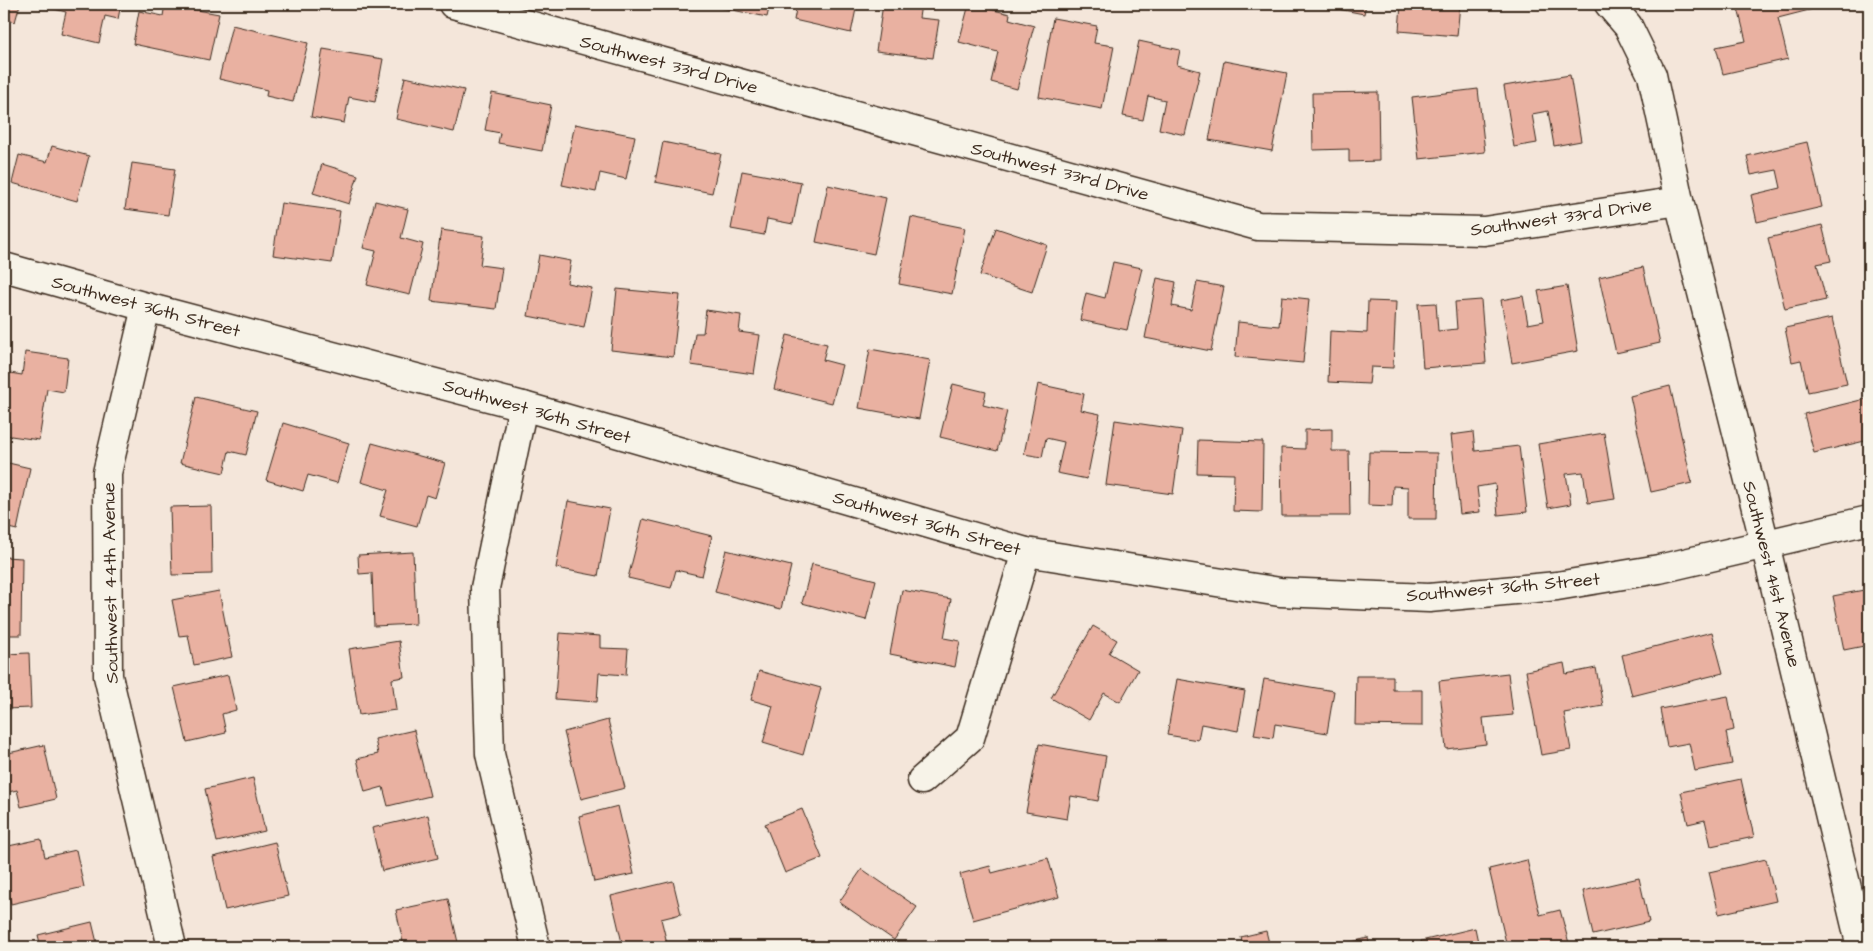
<svg xmlns="http://www.w3.org/2000/svg" width="1873" height="951" viewBox="0 0 1873 951" font-family="'Architects Daughter',sans-serif">
	<rect width="100%" height="100%" fill="#f4e6da"/>
	<filter id="ink" filterUnits="userSpaceOnUse"><feTurbulence type="fractalNoise" baseFrequency=".02" numOctaves="2"/><feDisplacementMap in="SourceGraphic" scale="10" xChannelSelector="R" yChannelSelector="G"/><feConvolveMatrix kernelMatrix="1 2 1 2 8 2 1 2 1" color-interpolation-filters="sRGB"/></filter>
	<g filter="url(#ink)">
		<!-- building -->
		<g fill="#e9b1a1" stroke="#3b2a1e">
			<path d="M 4,4 L 20,4 L 15,22 L 4,19 Z"/>
			<path d="M 34,4 L 121,4 L 118,19 L 105,16 L 99,43 L 61,34 L 66,12 Z"/>
			<path d="M 165,4 L 219,14 L 209,60 L 133,44 L 139,11 L 163,16 Z"/>
			<path d="M 708,4 L 770,4 L 767,17 L 708,5 Z"/>
			<path d="M 797,4 L 857,4 L 851,33 L 794,20 Z"/>
			<path d="M 883,4 L 921,4 L 919,18 L 939,20 L 933,58 L 876,51 Z"/>
			<path d="M 969,4 L 1010,14 L 1009,19 L 1034,26 L 1017,89 L 991,82 L 998,52 L 959,42 Z"/>
			<path d="M 1312,4 L 1366,4 L 1364,14 Z"/>
			<path d="M 1401,4 L 1460,4 L 1457,36 L 1399,31 Z"/>
			<path d="M 1737,4 L 1816,4 L 1817,8 L 1778,18 L 1788,59 L 1723,74 L 1716,47 L 1746,41 Z"/>
			<path d="M 1053,18 L 1097,26 L 1094,43 L 1114,46 L 1102,109 L 1039,97 Z"/>
			<path d="M 232,25 L 308,43 L 293,102 L 266,96 L 267,90 L 219,79 Z"/>
			<path d="M 1139,41 L 1180,50 L 1177,65 L 1200,71 L 1185,135 L 1159,129 L 1165,100 L 1148,96 L 1143,120 L 1123,116 Z"/>
			<path d="M 323,49 L 383,59 L 375,102 L 349,97 L 344,123 L 311,117 Z"/>
			<path d="M 1224,61 L 1287,73 L 1272,151 L 1209,140 Z"/>
			<path d="M 1570,75 L 1581,141 L 1554,146 L 1548,111 L 1532,114 L 1537,143 L 1514,147 L 1504,86 Z"/>
			<path d="M 405,77 L 464,90 L 454,132 L 396,119 Z"/>
			<path d="M 1478,89 L 1485,152 L 1419,159 L 1412,97 Z"/>
			<path d="M 1378,92 L 1379,161 L 1349,162 L 1349,149 L 1313,150 L 1312,93 Z"/>
			<path d="M 492,93 L 551,105 L 542,151 L 498,143 L 500,133 L 485,130 Z"/>
			<path d="M 575,124 L 635,136 L 626,179 L 600,173 L 596,192 L 562,185 Z"/>
			<path d="M 4,127 L 7,127 L 4,146 Z"/>
			<path d="M 663,142 L 721,154 L 712,193 L 655,182 Z"/>
			<path d="M 1807,142 L 1822,207 L 1757,222 L 1751,195 L 1781,188 L 1777,170 L 1751,175 L 1747,156 Z"/>
			<path d="M 52,146 L 89,156 L 77,201 L 12,183 L 19,155 L 47,162 Z"/>
			<path d="M 132,163 L 175,169 L 168,215 L 125,209 Z"/>
			<path d="M 322,164 L 358,175 L 349,204 L 313,193 Z"/>
			<path d="M 742,171 L 801,182 L 793,224 L 767,219 L 764,235 L 731,229 Z"/>
			<path d="M 828,185 L 886,198 L 874,254 L 816,242 Z"/>
			<path d="M 375,201 L 408,209 L 401,238 L 423,244 L 410,295 L 367,285 L 376,251 L 363,248 Z"/>
			<path d="M 281,203 L 340,211 L 332,263 L 273,255 Z"/>
			<path d="M 911,217 L 965,228 L 952,294 L 899,284 Z"/>
			<path d="M 1822,225 L 1831,261 L 1817,264 L 1826,300 L 1785,309 L 1768,238 Z"/>
			<path d="M 996,228 L 1047,245 L 1032,292 L 980,275 Z"/>
			<path d="M 441,230 L 484,236 L 480,265 L 502,268 L 496,309 L 431,301 Z"/>
			<path d="M 539,255 L 571,261 L 567,283 L 592,288 L 584,327 L 528,316 Z"/>
			<path d="M 1113,262 L 1142,268 L 1127,330 L 1080,320 L 1086,293 L 1105,298 Z"/>
			<path d="M 1643,267 L 1660,343 L 1616,353 L 1599,277 Z"/>
			<path d="M 1157,278 L 1176,282 L 1172,306 L 1191,310 L 1197,282 L 1224,287 L 1211,351 L 1145,338 Z"/>
			<path d="M 1567,286 L 1578,351 L 1512,363 L 1501,300 L 1523,296 L 1528,324 L 1544,321 L 1538,291 Z"/>
			<path d="M 617,289 L 680,295 L 673,357 L 611,350 Z"/>
			<path d="M 1282,296 L 1309,299 L 1303,363 L 1235,357 L 1238,322 L 1279,326 Z"/>
			<path d="M 1481,300 L 1486,363 L 1423,368 L 1418,304 L 1436,303 L 1438,331 L 1457,329 L 1455,302 Z"/>
			<path d="M 1368,301 L 1396,302 L 1393,368 L 1371,367 L 1369,384 L 1328,382 L 1330,331 L 1367,333 Z"/>
			<path d="M 706,310 L 741,315 L 739,332 L 760,335 L 754,374 L 691,365 L 695,333 L 703,333 Z"/>
			<path d="M 1832,318 L 1847,384 L 1808,392 L 1801,360 L 1792,362 L 1785,328 Z"/>
			<path d="M 787,335 L 827,344 L 823,360 L 842,365 L 832,403 L 774,389 Z"/>
			<path d="M 870,349 L 930,360 L 919,419 L 859,408 Z"/>
			<path d="M 25,352 L 68,358 L 64,392 L 47,389 L 39,440 L 4,435 L 4,372 L 22,375 Z"/>
			<path d="M 953,384 L 986,392 L 983,405 L 1007,411 L 997,451 L 940,437 Z"/>
			<path d="M 1038,384 L 1084,394 L 1081,410 L 1100,414 L 1087,479 L 1057,473 L 1064,442 L 1046,438 L 1042,457 L 1024,454 Z"/>
			<path d="M 1670,386 L 1692,483 L 1651,492 L 1630,396 Z"/>
			<path d="M 196,397 L 257,411 L 246,455 L 229,451 L 224,473 L 180,463 Z"/>
			<path d="M 1869,398 L 1869,440 L 1814,453 L 1804,414 Z"/>
			<path d="M 1115,420 L 1182,430 L 1173,494 L 1106,485 Z"/>
			<path d="M 283,423 L 349,443 L 337,483 L 308,475 L 303,491 L 266,480 Z"/>
			<path d="M 1332,429 L 1332,451 L 1349,451 L 1350,516 L 1282,516 L 1281,448 L 1305,449 L 1305,430 Z"/>
			<path d="M 1473,432 L 1475,451 L 1519,446 L 1527,512 L 1498,515 L 1495,484 L 1477,487 L 1480,512 L 1460,514 L 1451,435 Z"/>
			<path d="M 1604,433 L 1615,499 L 1588,503 L 1583,472 L 1566,474 L 1571,504 L 1548,508 L 1538,444 Z"/>
			<path d="M 1198,440 L 1263,442 L 1262,512 L 1233,511 L 1234,474 L 1197,473 Z"/>
			<path d="M 372,443 L 445,463 L 435,498 L 426,495 L 417,526 L 380,516 L 388,490 L 361,482 Z"/>
			<path d="M 1369,452 L 1437,453 L 1436,519 L 1408,519 L 1408,487 L 1393,486 L 1392,506 L 1368,505 Z"/>
			<path d="M 4,462 L 30,468 L 17,530 L 4,527 Z"/>
			<path d="M 568,501 L 610,509 L 598,576 L 556,568 Z"/>
			<path d="M 211,506 L 212,574 L 172,575 L 170,507 Z"/>
			<path d="M 643,519 L 712,536 L 702,576 L 676,570 L 671,588 L 628,578 Z"/>
			<path d="M 726,550 L 791,566 L 781,609 L 715,592 Z"/>
			<path d="M 413,552 L 416,624 L 374,626 L 372,573 L 359,574 L 358,555 Z"/>
			<path d="M 4,557 L 22,558 L 21,635 L 4,635 Z"/>
			<path d="M 812,564 L 876,580 L 866,620 L 802,603 Z"/>
			<path d="M 1869,589 L 1869,645 L 1844,650 L 1833,596 Z"/>
			<path d="M 902,590 L 951,599 L 944,638 L 960,641 L 955,667 L 890,654 Z"/>
			<path d="M 219,591 L 232,657 L 194,665 L 188,635 L 179,636 L 172,600 Z"/>
			<path d="M 1093,626 L 1117,640 L 1109,653 L 1138,670 L 1120,702 L 1104,693 L 1089,720 L 1051,698 Z"/>
			<path d="M 1712,632 L 1723,673 L 1632,696 L 1622,655 Z"/>
			<path d="M 560,633 L 600,636 L 600,648 L 628,649 L 626,675 L 599,673 L 597,702 L 555,699 Z"/>
			<path d="M 399,641 L 404,677 L 392,679 L 396,710 L 359,715 L 349,649 Z"/>
			<path d="M 29,653 L 31,708 L 4,709 L 4,654 Z"/>
			<path d="M 1564,663 L 1566,674 L 1596,668 L 1603,706 L 1564,713 L 1571,750 L 1541,755 L 1526,671 Z"/>
			<path d="M 759,671 L 821,688 L 803,755 L 763,743 L 773,706 L 751,700 Z"/>
			<path d="M 1508,673 L 1513,715 L 1483,718 L 1486,744 L 1446,749 L 1439,681 Z"/>
			<path d="M 228,675 L 236,710 L 222,714 L 226,733 L 187,742 L 174,687 Z"/>
			<path d="M 1356,676 L 1393,676 L 1393,690 L 1422,690 L 1422,726 L 1355,725 Z"/>
			<path d="M 1177,679 L 1245,691 L 1238,731 L 1201,724 L 1198,740 L 1167,735 Z"/>
			<path d="M 1264,679 L 1334,691 L 1327,733 L 1275,724 L 1273,738 L 1254,735 Z"/>
			<path d="M 1728,696 L 1734,730 L 1726,732 L 1732,764 L 1695,771 L 1689,743 L 1667,747 L 1660,709 Z"/>
			<path d="M 608,720 L 625,788 L 581,799 L 564,732 Z"/>
			<path d="M 414,730 L 430,796 L 388,806 L 383,787 L 365,792 L 357,759 L 378,754 L 375,739 Z"/>
			<path d="M 1039,744 L 1106,756 L 1098,801 L 1071,796 L 1067,819 L 1026,812 Z"/>
			<path d="M 44,745 L 56,799 L 21,807 L 17,790 L 4,793 L 4,754 Z"/>
			<path d="M 253,778 L 265,831 L 217,842 L 205,789 Z"/>
			<path d="M 1741,779 L 1754,837 L 1711,846 L 1705,820 L 1688,824 L 1681,792 Z"/>
			<path d="M 618,806 L 634,874 L 594,882 L 579,816 Z"/>
			<path d="M 802,809 L 822,858 L 785,873 L 765,824 Z"/>
			<path d="M 428,815 L 438,858 L 382,871 L 372,828 Z"/>
			<path d="M 41,839 L 45,857 L 76,850 L 84,887 L 11,904 L 4,874 L 4,847 Z"/>
			<path d="M 275,842 L 288,896 L 225,910 L 213,857 Z"/>
			<path d="M 1048,858 L 1059,897 L 973,920 L 960,874 L 990,866 L 992,873 Z"/>
			<path d="M 1766,859 L 1776,901 L 1719,914 L 1709,872 Z"/>
			<path d="M 1527,860 L 1540,915 L 1560,910 L 1570,947 L 1507,947 L 1489,869 Z"/>
			<path d="M 862,869 L 917,907 L 894,940 L 839,902 Z"/>
			<path d="M 1639,878 L 1649,922 L 1593,935 L 1583,891 Z"/>
			<path d="M 673,881 L 681,914 L 661,919 L 668,947 L 623,947 L 611,896 Z"/>
			<path d="M 448,899 L 459,947 L 404,947 L 396,910 Z"/>
			<path d="M 92,922 L 98,947 L 41,947 L 38,935 Z"/>
			<path d="M 1475,928 L 1479,947 L 1422,947 L 1421,941 Z"/>
			<path d="M 1266,931 L 1270,947 L 1243,947 L 1241,937 Z"/>
			<path d="M 1368,938 L 1370,947 L 1330,947 Z"/>
		</g>
		<g fill="none" stroke-linecap="round" stroke-linejoin="round">
			<defs>
				<g id="street">
					<path d="M 453,4 L 1258,226 L 1484,231 L 1679,201"/>
					<path d="M 1609,4 L 1628,26 L 1652,75 L 1679,201 L 1765,544 L 1861,947"/>
					<path d="M 4,267 L 146,307 L 523,406 L 1026,552 L 1280,592 L 1429,598 L 1557,586 L 1659,569 L 1869,520"/>
					<path d="M 146,307 L 107,473 L 108,676 L 172,947"/>
					<path d="M 523,406 L 485,588 L 490,754 L 536,947"/>
					<path d="M 922,780 L 970,738 L 1026,552"/>
				</g>
			</defs>
			<!-- street casing -->
			<use href="#street" stroke="#3b2a1e" stroke-width="31"/>
			<!-- street -->
			<use href="#street" stroke="#f7f3e8" stroke-width="28"/>
		</g>
	</g>
	<g text-anchor="middle" stroke-width="5" stroke-linejoin="round" paint-order="stroke">
		<!-- street labels -->
		<g font-size="18" fill="#3b2a1e" stroke="#f7f3e8">
			<text transform="translate(669 64) rotate(15)" y="6">Southwest 33rd Drive</text>
			<text transform="translate(1060 171) rotate(15)" y="6">Southwest 33rd Drive</text>
			<text transform="translate(1561 217) rotate(-8)" y="6">Southwest 33rd Drive</text>
			<text transform="translate(146 306) rotate(15)" y="6">Southwest 36th Street</text>
			<text transform="translate(537 411) rotate(16)" y="6">Southwest 36th Street</text>
			<text transform="translate(927 523) rotate(16)" y="6">Southwest 36th Street</text>
			<text transform="translate(1772 574) rotate(76)" y="6">Southwest 41st Avenue</text>
			<text transform="translate(110 583) rotate(-91)" y="6">Southwest 44th Avenue</text>
			<text transform="translate(1503 587) rotate(-5)" y="6">Southwest 36th Street</text>
		</g>
	</g>
	<!-- margin -->
	<rect width="1873" height="951" fill="none" stroke="#f7f3e8" stroke-width="20"/>
	<rect x="10" y="10" width="1853" height="931" fill="none" stroke="#3b2a1e" stroke-width="2" filter="url(#ink)"/>
</svg>
